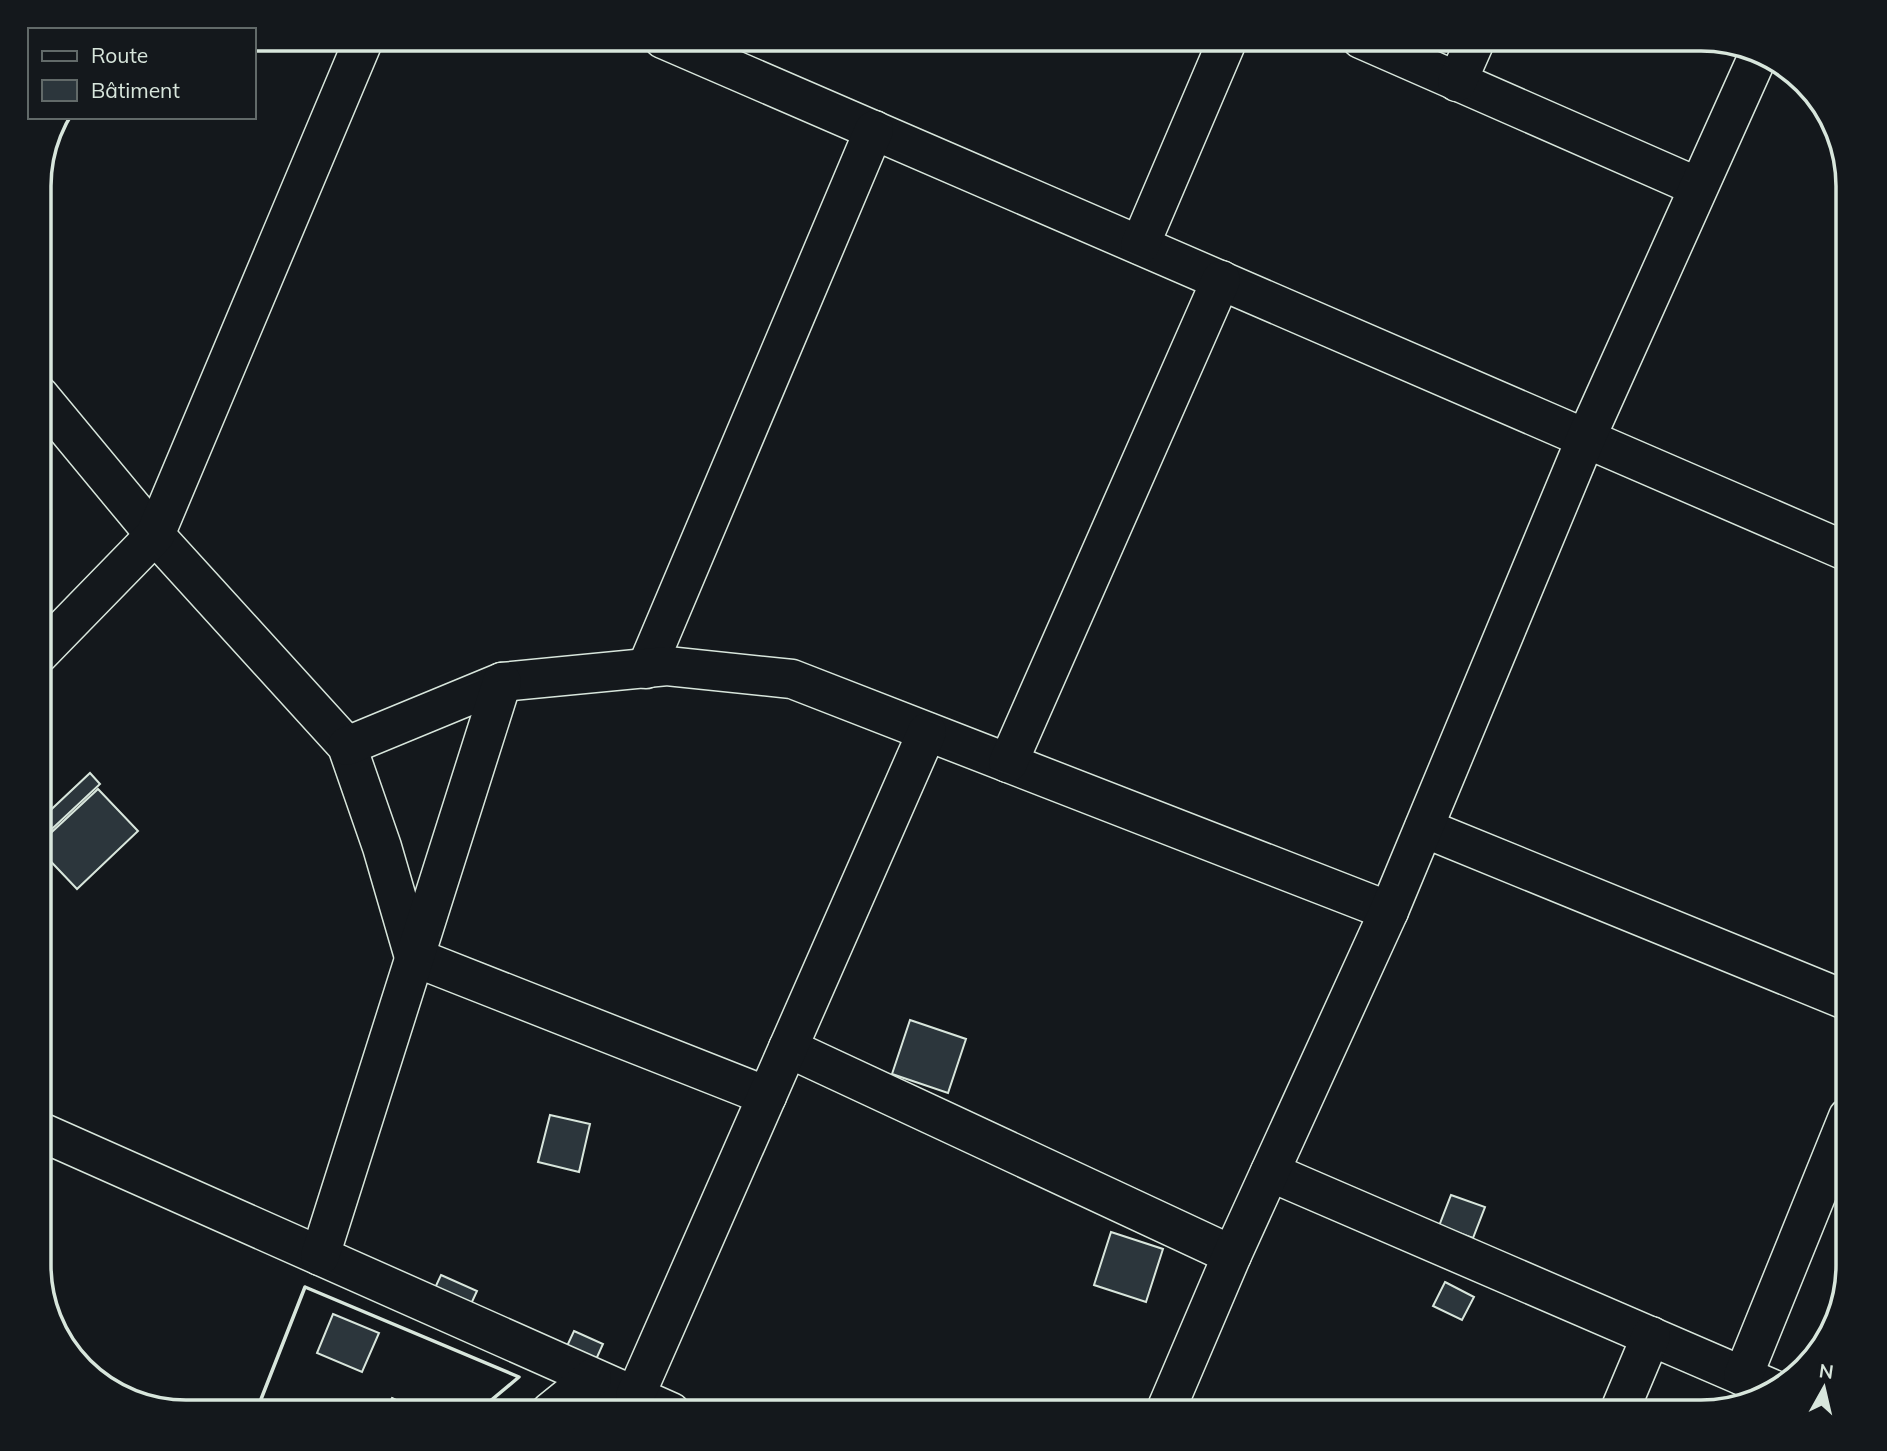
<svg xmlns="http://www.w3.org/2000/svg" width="1887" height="1451" viewBox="0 0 1887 1451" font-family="Mulish,sans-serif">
	<rect width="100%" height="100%" fill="#14181c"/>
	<!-- building -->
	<g fill="#2c363c" stroke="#d8e6dc" stroke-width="2">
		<path d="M 90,773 L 100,784 L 39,841 L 39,821 Z"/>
		<path d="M 98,789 L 138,831 L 77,889 L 39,849 L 39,844 Z"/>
		<path d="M 910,1020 L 966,1039 L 948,1093 L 892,1074 Z"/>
		<path d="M 550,1115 L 590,1124 L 579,1172 L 538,1162 Z"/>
		<path d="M 1451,1195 L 1485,1207 L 1473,1238 L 1439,1226 Z"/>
		<path d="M 1111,1232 L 1163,1249 L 1146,1302 L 1094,1285 Z"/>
		<path d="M 441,1275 L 477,1291 L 464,1319 L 428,1303 Z"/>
		<path d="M 1445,1282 L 1474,1297 L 1462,1320 L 1433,1306 Z"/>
		<path d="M 333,1314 L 379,1333 L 362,1372 L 317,1353 Z"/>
		<path d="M 574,1331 L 603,1344 L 589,1375 L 560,1361 Z"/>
		<path d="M 392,1398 L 420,1412 L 384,1412 Z"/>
	</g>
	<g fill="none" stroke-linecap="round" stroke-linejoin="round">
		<defs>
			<g id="minor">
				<path d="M 663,39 L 1848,552"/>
				<path d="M 1361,39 L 1698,187"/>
				<path d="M 1457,82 L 1476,39"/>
				<path d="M 1140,245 L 1228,39"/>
				<path d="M 39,395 L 155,535 L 347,746 L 382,847 L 414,957 L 767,1096"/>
				<path d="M 39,654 L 155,535 L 364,39"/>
				<path d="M 646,669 L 874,130"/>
				<path d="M 347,746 L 502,682 L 667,666 L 792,679 L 1389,911"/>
				<path d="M 1008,763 L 1221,280"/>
				<path d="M 1424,828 L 1848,1001"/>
				<path d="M 788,1048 L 1232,1255"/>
				<path d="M 39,1131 L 671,1412"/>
				<path d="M 1270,1172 L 1775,1390"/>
				<path d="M 320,1256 L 502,682"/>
				<path d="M 1743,1376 L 1848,1117"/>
				<path d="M 635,1396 L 927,732"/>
				<path d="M 550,1412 L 592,1378"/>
				<path d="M 1165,1412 L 1232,1255 L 1389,911 L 1586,438 L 1757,58"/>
				<path d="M 1619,1412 L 1651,1336"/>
			</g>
		</defs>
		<!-- minor casing -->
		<use href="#minor" stroke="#d8e6dc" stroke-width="41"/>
		<!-- minor -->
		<use href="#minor" stroke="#14181c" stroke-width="38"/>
		<!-- wall -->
		<path stroke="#d8e6dc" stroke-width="3.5" d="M 256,1412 L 305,1287 L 519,1377 L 477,1412"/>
	</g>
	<!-- crop -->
	<path d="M0 0H1887V1451H0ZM186 51H1701A135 135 0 0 1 1836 186V1265A135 135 0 0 1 1701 1400H186A135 135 0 0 1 51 1265V186A135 135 0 0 1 186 51Z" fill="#14181c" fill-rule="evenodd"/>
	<path fill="none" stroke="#d8e6dc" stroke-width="3.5" d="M186 51H1701A135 135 0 0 1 1836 186V1265A135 135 0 0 1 1701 1400H186A135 135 0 0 1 51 1265V186A135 135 0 0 1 186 51Z"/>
	<!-- legend -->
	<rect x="28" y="28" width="228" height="91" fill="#14181c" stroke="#626a69" stroke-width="2"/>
	<rect x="42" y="51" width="35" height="10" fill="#14181c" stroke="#626a69" stroke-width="2"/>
	<text x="91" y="63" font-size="21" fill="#d8e6dc">Route</text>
	<rect x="42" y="80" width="35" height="21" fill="#2c363c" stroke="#626a69" stroke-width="2"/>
	<text x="91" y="98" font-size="21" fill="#d8e6dc">Bâtiment</text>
	<!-- north arrow -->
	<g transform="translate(1824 1388) rotate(8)" stroke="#14181c" stroke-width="5" paint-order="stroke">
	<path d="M0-5L12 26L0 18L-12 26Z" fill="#d8e6dc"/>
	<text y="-10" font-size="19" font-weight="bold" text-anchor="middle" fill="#d8e6dc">N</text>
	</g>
</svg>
